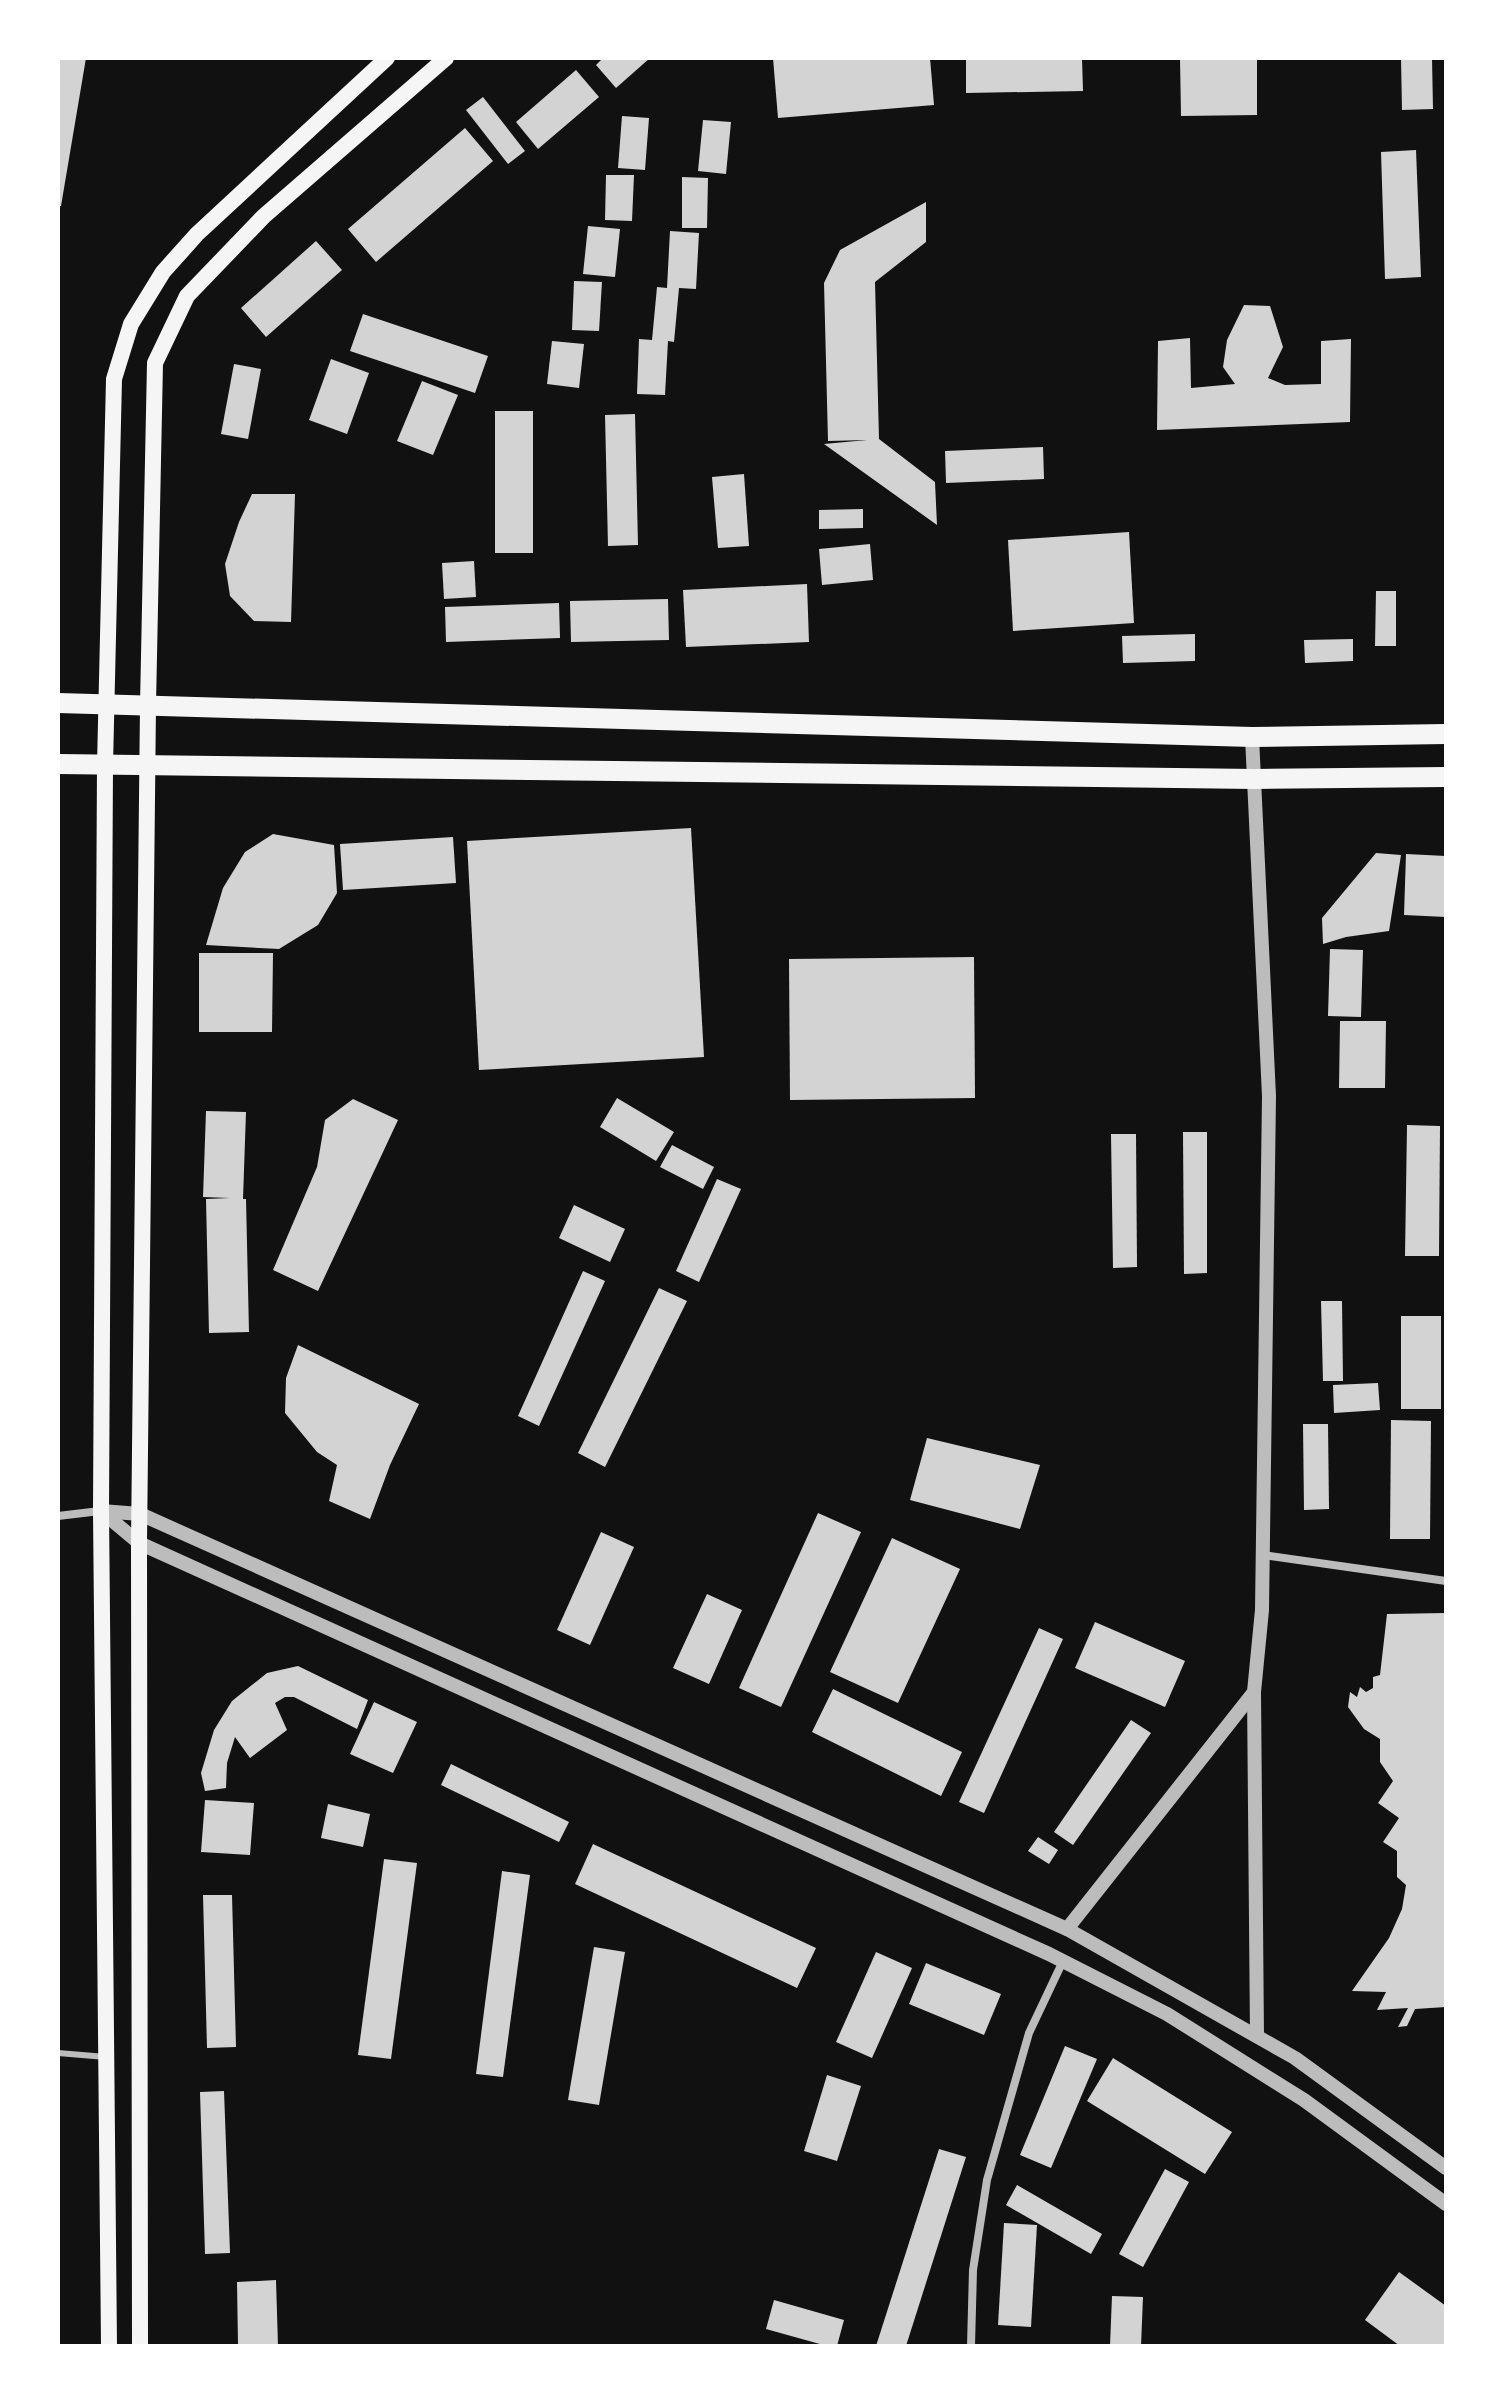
<svg xmlns="http://www.w3.org/2000/svg" width="1504" height="2404" viewBox="0 0 1504 2404" font-family="Quicksand,sans-serif">
	<rect width="100%" height="100%" fill="#111"/>
	<!-- building -->
	<g fill="#d3d3d3">
		<path d="M 58,58 L 86,58 L 61,206 L 58,206 Z"/>
		<path d="M 603,58 L 650,58 L 616,88 L 596,65 Z"/>
		<path d="M 773,58 L 930,58 L 934,105 L 778,118 Z"/>
		<path d="M 966,58 L 1082,58 L 1083,91 L 966,93 Z"/>
		<path d="M 1180,58 L 1257,58 L 1257,115 L 1181,116 Z"/>
		<path d="M 1401,58 L 1432,58 L 1433,109 L 1402,110 Z"/>
		<path d="M 576,70 L 599,97 L 538,149 L 516,122 Z"/>
		<path d="M 483,97 L 525,151 L 508,164 L 466,110 Z"/>
		<path d="M 622,116 L 649,118 L 645,170 L 618,168 Z"/>
		<path d="M 703,120 L 731,122 L 726,174 L 698,171 Z"/>
		<path d="M 465,128 L 493,161 L 376,262 L 348,229 Z"/>
		<path d="M 1416,150 L 1421,277 L 1385,279 L 1381,152 Z"/>
		<path d="M 606,175 L 634,175 L 632,221 L 605,220 Z"/>
		<path d="M 682,177 L 708,178 L 707,228 L 682,228 Z"/>
		<path d="M 926,202 L 926,242 L 875,282 L 879,439 L 935,482 L 937,525 L 824,444 L 867,440 L 828,441 L 824,283 L 840,250 Z"/>
		<path d="M 588,226 L 620,229 L 615,277 L 583,274 Z"/>
		<path d="M 670,231 L 699,233 L 696,289 L 679,288 L 674,342 L 668,341 L 665,395 L 637,394 L 639,339 L 652,340 L 657,287 L 667,288 Z"/>
		<path d="M 316,241 L 342,270 L 266,337 L 241,308 Z"/>
		<path d="M 574,281 L 602,282 L 599,331 L 572,330 Z"/>
		<path d="M 1244,305 L 1270,306 L 1283,347 L 1268,378 L 1285,385 L 1321,384 L 1321,341 L 1351,339 L 1350,422 L 1157,430 L 1158,341 L 1190,338 L 1191,388 L 1235,384 L 1223,367 L 1227,340 Z"/>
		<path d="M 363,314 L 488,356 L 475,393 L 350,351 Z"/>
		<path d="M 552,341 L 584,344 L 579,388 L 547,384 Z"/>
		<path d="M 331,359 L 369,373 L 347,434 L 309,420 Z"/>
		<path d="M 234,364 L 261,369 L 248,439 L 221,434 Z"/>
		<path d="M 422,381 L 458,395 L 433,455 L 397,441 Z"/>
		<rect x="495" y="411" width="38" height="142"/>
		<path d="M 635,414 L 638,545 L 608,546 L 605,415 Z"/>
		<path d="M 1043,447 L 1044,479 L 946,483 L 945,451 Z"/>
		<path d="M 744,474 L 749,546 L 718,548 L 712,477 Z"/>
		<path d="M 252,494 L 295,494 L 291,622 L 254,621 L 230,596 L 225,564 L 239,522 Z"/>
		<path d="M 863,509 L 863,528 L 819,529 L 819,510 Z"/>
		<path d="M 1129,532 L 1134,623 L 1013,631 L 1008,540 Z"/>
		<path d="M 870,544 L 873,580 L 822,585 L 819,549 Z"/>
		<path d="M 474,561 L 476,597 L 444,599 L 442,563 Z"/>
		<path d="M 807,584 L 809,642 L 686,647 L 683,590 Z"/>
		<path d="M 1376,591 L 1396,591 L 1396,646 L 1375,646 Z"/>
		<path d="M 668,599 L 669,640 L 571,642 L 570,601 Z"/>
		<path d="M 559,603 L 560,638 L 446,642 L 445,607 Z"/>
		<path d="M 1195,634 L 1195,661 L 1123,663 L 1122,636 Z"/>
		<path d="M 1353,639 L 1353,661 L 1305,663 L 1304,640 Z"/>
		<path d="M 691,828 L 704,1057 L 479,1070 L 467,841 Z"/>
		<path d="M 273,834 L 334,845 L 337,893 L 318,925 L 279,949 L 206,945 L 223,888 L 245,852 Z"/>
		<path d="M 453,837 L 456,883 L 343,890 L 340,844 Z"/>
		<path d="M 1376,853 L 1401,855 L 1389,931 L 1346,937 L 1323,944 L 1322,918 Z"/>
		<path d="M 1406,854 L 1446,856 L 1446,917 L 1404,915 Z"/>
		<path d="M 1330,949 L 1363,950 L 1361,1017 L 1328,1016 Z"/>
		<path d="M 199,953 L 273,953 L 272,1032 L 199,1032 Z"/>
		<path d="M 974,957 L 975,1098 L 790,1100 L 789,959 Z"/>
		<path d="M 1340,1021 L 1386,1021 L 1385,1088 L 1339,1088 Z"/>
		<path d="M 617,1098 L 674,1132 L 656,1161 L 600,1127 Z"/>
		<path d="M 353,1099 L 398,1120 L 318,1291 L 273,1270 L 317,1167 L 325,1120 Z"/>
		<path d="M 206,1111 L 246,1112 L 243,1199 L 246,1199 L 249,1332 L 209,1333 L 206,1199 L 230,1198 L 203,1197 Z"/>
		<path d="M 1407,1125 L 1440,1126 L 1439,1256 L 1405,1256 Z"/>
		<path d="M 1183,1132 L 1207,1132 L 1207,1273 L 1184,1274 Z"/>
		<path d="M 1111,1134 L 1136,1134 L 1137,1267 L 1113,1268 Z"/>
		<path d="M 672,1145 L 714,1167 L 703,1189 L 660,1167 Z"/>
		<path d="M 717,1179 L 741,1189 L 699,1282 L 676,1271 Z"/>
		<path d="M 574,1205 L 625,1229 L 610,1262 L 559,1238 Z"/>
		<path d="M 583,1271 L 605,1281 L 539,1426 L 518,1416 Z"/>
		<path d="M 659,1288 L 687,1301 L 605,1467 L 578,1453 Z"/>
		<path d="M 1321,1301 L 1342,1301 L 1343,1381 L 1323,1381 Z"/>
		<rect x="1401" y="1316" width="40" height="93"/>
		<path d="M 298,1345 L 419,1404 L 390,1465 L 370,1519 L 329,1501 L 337,1465 L 317,1452 L 285,1413 L 286,1378 Z"/>
		<path d="M 1378,1383 L 1380,1410 L 1334,1413 L 1333,1385 Z"/>
		<path d="M 1391,1420 L 1431,1421 L 1430,1539 L 1390,1539 Z"/>
		<path d="M 1303,1424 L 1328,1424 L 1329,1509 L 1304,1510 Z"/>
		<path d="M 927,1438 L 1040,1465 L 1020,1529 L 910,1500 Z"/>
		<path d="M 818,1513 L 861,1532 L 781,1707 L 739,1688 Z"/>
		<path d="M 601,1532 L 634,1547 L 590,1645 L 557,1630 Z"/>
		<path d="M 892,1538 L 960,1569 L 898,1703 L 830,1672 Z"/>
		<path d="M 707,1594 L 742,1610 L 709,1684 L 673,1668 Z"/>
		<path d="M 1446,1613 L 1446,2007 L 1415,2009 L 1407,2026 L 1398,2027 L 1408,2008 L 1377,2010 L 1386,1992 L 1352,1991 L 1389,1938 L 1402,1909 L 1406,1885 L 1397,1877 L 1397,1851 L 1383,1842 L 1399,1818 L 1378,1803 L 1393,1781 L 1380,1762 L 1380,1739 L 1364,1729 L 1348,1707 L 1350,1692 L 1357,1697 L 1360,1687 L 1366,1692 L 1373,1688 L 1373,1677 L 1380,1675 L 1387,1614 Z"/>
		<path d="M 1095,1622 L 1185,1661 L 1165,1707 L 1075,1668 Z"/>
		<path d="M 1039,1628 L 1063,1639 L 984,1813 L 959,1802 Z"/>
		<path d="M 298,1666 L 368,1700 L 357,1729 L 294,1697 L 285,1697 L 275,1703 L 287,1730 L 250,1758 L 235,1737 L 227,1763 L 226,1788 L 205,1791 L 201,1773 L 214,1730 L 232,1701 L 267,1673 Z"/>
		<path d="M 833,1689 L 962,1752 L 941,1796 L 812,1732 Z"/>
		<path d="M 374,1702 L 417,1722 L 393,1773 L 350,1754 Z"/>
		<path d="M 1131,1720 L 1151,1733 L 1073,1845 L 1054,1832 Z"/>
		<path d="M 451,1764 L 569,1822 L 559,1842 L 441,1785 Z"/>
		<path d="M 205,1800 L 254,1803 L 250,1855 L 201,1852 Z"/>
		<path d="M 328,1804 L 370,1814 L 363,1847 L 321,1838 Z"/>
		<path d="M 1038,1837 L 1058,1850 L 1049,1864 L 1028,1851 Z"/>
		<path d="M 593,1844 L 816,1948 L 797,1988 L 575,1884 Z"/>
		<path d="M 384,1859 L 417,1863 L 391,2059 L 358,2055 Z"/>
		<path d="M 502,1871 L 530,1875 L 503,2077 L 476,2074 Z"/>
		<path d="M 203,1895 L 232,1895 L 236,2047 L 207,2048 Z"/>
		<path d="M 594,1947 L 625,1952 L 599,2105 L 568,2100 Z"/>
		<path d="M 876,1952 L 912,1968 L 872,2058 L 836,2042 Z"/>
		<path d="M 926,1963 L 1001,1994 L 984,2035 L 909,2004 Z"/>
		<path d="M 1065,2046 L 1097,2059 L 1051,2168 L 1020,2155 Z"/>
		<path d="M 1113,2058 L 1232,2132 L 1205,2174 L 1087,2101 Z"/>
		<path d="M 827,2075 L 861,2086 L 837,2161 L 804,2151 Z"/>
		<path d="M 224,2091 L 230,2253 L 205,2254 L 200,2092 Z"/>
		<path d="M 939,2149 L 966,2157 L 906,2346 L 876,2346 Z"/>
		<path d="M 1165,2169 L 1189,2182 L 1143,2267 L 1119,2254 Z"/>
		<path d="M 1017,2185 L 1102,2234 L 1091,2254 L 1006,2205 Z"/>
		<path d="M 1004,2223 L 1037,2225 L 1031,2327 L 998,2325 Z"/>
		<path d="M 1399,2272 L 1446,2306 L 1446,2346 L 1400,2346 L 1365,2320 Z"/>
		<path d="M 276,2280 L 278,2346 L 238,2346 L 237,2282 Z"/>
		<path d="M 1112,2296 L 1143,2297 L 1141,2346 L 1110,2346 Z"/>
		<path d="M 774,2300 L 844,2320 L 837,2346 L 827,2346 L 766,2329 Z"/>
	</g>
	<g fill="none" stroke-linecap="round" stroke-linejoin="round">
		<!-- service -->
		<path stroke="#bcbcbc" stroke-width="6" d="M 58,2053 L 106,2057"/>
		<!-- minor -->
		<g stroke="#bcbcbc" stroke-width="8">
			<path d="M 58,1516 L 100,1511"/>
			<path d="M 1263,1555 L 1446,1581"/>
			<path d="M 971,2346 L 973,2270 L 987,2180 L 1029,2033 L 1063,1961"/>
		</g>
		<!-- tertiary -->
		<g stroke="#bcbcbc" stroke-width="14">
			<path d="M 101,1511 L 139,1543 L 1049,1954 L 1167,2014 L 1304,2100 L 1446,2204"/>
			<path d="M 101,1511 L 140,1514 L 1067,1929 L 1295,2058 L 1446,2168"/>
			<path d="M 1254,1692 L 1257,2036"/>
			<path d="M 1067,1929 L 1254,1692 L 1262,1610 L 1269,1096 L 1252,737"/>
		</g>
		<!-- secondary -->
		<g stroke="#f5f5f5" stroke-width="16">
			<path d="M 109,2346 L 101,1511 L 105,765 L 114,379 L 131,324 L 163,272 L 197,234 L 387,58"/>
			<path d="M 140,2346 L 139,1543 L 148,705 L 155,363 L 187,296 L 264,216 L 446,58"/>
		</g>
		<!-- primary -->
		<g stroke="#f5f5f5" stroke-width="20">
			<path d="M 58,703 L 1252,737 L 1446,734"/>
			<path d="M 58,764 L 1255,779 L 1446,777"/>
		</g>
	</g>
	<!-- border -->
	<rect width="1504" height="2404" fill="none" stroke="#ffffff" stroke-width="120"/>
</svg>
